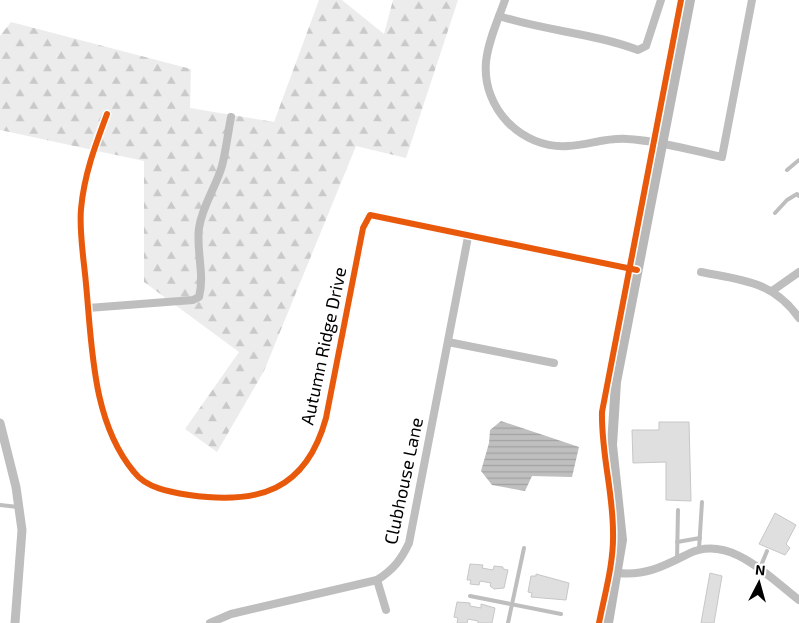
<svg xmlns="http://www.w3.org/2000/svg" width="799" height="623" viewBox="0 0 799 623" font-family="'Exo 2',sans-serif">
	<defs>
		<pattern id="forest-firs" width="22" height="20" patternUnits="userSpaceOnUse" patternTransform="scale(1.25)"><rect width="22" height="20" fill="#ececec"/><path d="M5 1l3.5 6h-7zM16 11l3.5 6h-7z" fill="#c9c9c9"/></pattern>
		<pattern id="water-rules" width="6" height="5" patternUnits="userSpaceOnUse" patternTransform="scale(1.25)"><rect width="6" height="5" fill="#bfbfbf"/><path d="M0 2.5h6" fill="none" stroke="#a2a2a2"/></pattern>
	</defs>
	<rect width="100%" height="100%" fill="#fff"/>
	<!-- forest -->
	<path fill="url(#forest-firs)" d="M 319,0 L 342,0 L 384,34 L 393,0 L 458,0 L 406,158 L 356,146 L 264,371 L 217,452 L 185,429 L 239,352 L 144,282 L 144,161 L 0,130 L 0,36 L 11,22 L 191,69 L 190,108 L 274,122 Z"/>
	<!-- water -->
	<path fill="url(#water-rules)" d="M 501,421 L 579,447 L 572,477 L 532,476 L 525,491 L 492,485 L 481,471 L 489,443 L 490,430 Z"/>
	<!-- building -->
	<g fill="#dfdfdf" stroke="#c7c7c7">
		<path d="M 659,422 L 689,422 L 691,501 L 666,500 L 666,462 L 633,463 L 632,430 L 659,430 Z"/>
		<path d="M 775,513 L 796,525 L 786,544 L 790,548 L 785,555 L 759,544 Z"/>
		<path d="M 470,564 L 483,565 L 482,568 L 493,570 L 494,566 L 503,567 L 503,569 L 508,570 L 504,588 L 494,589 L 490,586 L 491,583 L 480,581 L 479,585 L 470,584 L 471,580 L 467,580 Z"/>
		<path d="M 710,573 L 722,576 L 714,623 L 701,623 Z"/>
		<path d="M 536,574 L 569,583 L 566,600 L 531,597 L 532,593 L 528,592 L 531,576 L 536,576 Z"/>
		<path d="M 457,602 L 470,603 L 470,606 L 481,608 L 481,604 L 495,608 L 492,623 L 478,623 L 478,621 L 468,619 L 467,623 L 457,623 L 458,618 L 454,617 Z"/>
	</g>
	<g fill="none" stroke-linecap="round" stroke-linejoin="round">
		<!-- service -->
		<g stroke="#bebebe" stroke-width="4">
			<path d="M 787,170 L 799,160"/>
			<path d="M 775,213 L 787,200 L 797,194 L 799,196"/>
			<path d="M 0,505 L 18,507"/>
			<path d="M 677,542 L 700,538"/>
			<path d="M 699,549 L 702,502"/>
			<path d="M 677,560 L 678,510"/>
			<path d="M 760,568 L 767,551"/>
			<path d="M 470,596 L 561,614"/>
			<path d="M 508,623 L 524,548"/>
		</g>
		<!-- minor -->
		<g stroke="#bebebe" stroke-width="8">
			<path d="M 505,0 C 498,20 488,41 486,62 C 482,108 521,149 568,146 C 589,145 607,137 628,139 C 659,141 691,150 722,157 L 752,0"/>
			<path d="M 499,16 C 545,31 593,33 638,50 L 646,46 L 661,0"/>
			<path d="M 107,114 C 95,146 84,175 81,209 C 79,233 84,260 86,284 C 92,346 92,422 134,472 C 146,488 170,492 189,495 C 258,505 306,491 326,418 L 363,228 L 370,215 L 637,270"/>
			<path d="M 701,272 C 742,280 773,281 799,318"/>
			<path d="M 772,291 L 799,272"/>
			<path d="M 88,308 L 193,300 L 199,297 C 205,275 196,251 199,228 C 202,206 216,187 222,166 C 226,150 228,133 231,117"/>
			<path d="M 448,342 L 554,363"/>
			<path d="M 618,573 C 646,576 664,566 688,554 C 729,533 769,577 799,600"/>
			<path d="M 377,580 L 386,610"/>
			<path d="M 210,623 L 231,614 L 377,580 C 393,570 401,560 409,543 L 468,237"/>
		</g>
		<!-- tertiary -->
		<path stroke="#bebebe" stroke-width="9" d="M 0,423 L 16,487 L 22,530 L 15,623"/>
		<!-- secondary -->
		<path stroke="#b8b8b8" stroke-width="10" d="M 608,623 L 622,540 L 612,445 L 616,382 L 690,0"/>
		<defs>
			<g id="cycleway">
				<path d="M 107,114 C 95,146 84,175 81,209 C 79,233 84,260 86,284 C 92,346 92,422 134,472 C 146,488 170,492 189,495 C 258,505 306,491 326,418 L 363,228 L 370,215 L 637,270"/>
				<path d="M 599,623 C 605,593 614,562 613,532 C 613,491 601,453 602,412 L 681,0"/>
			</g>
		</defs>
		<!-- cycleway casing -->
		<use href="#cycleway" stroke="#fff" stroke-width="9"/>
		<!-- cycleway -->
		<use href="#cycleway" stroke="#e8590c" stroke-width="6"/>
	</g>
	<g text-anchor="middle" stroke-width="5" stroke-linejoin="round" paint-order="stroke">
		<!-- street labels -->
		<g font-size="18" fill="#000" stroke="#fff">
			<text transform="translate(324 346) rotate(-78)" y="6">Autumn Ridge Drive</text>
			<text transform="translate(404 481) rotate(-78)" y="6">Clubhouse Lane</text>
		</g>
	</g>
	<!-- north arrow -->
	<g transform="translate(759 583) rotate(6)" stroke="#ffffff" stroke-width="4" paint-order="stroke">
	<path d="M0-4L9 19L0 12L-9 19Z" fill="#000000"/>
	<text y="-8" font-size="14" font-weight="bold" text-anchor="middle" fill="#000000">N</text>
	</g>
</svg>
